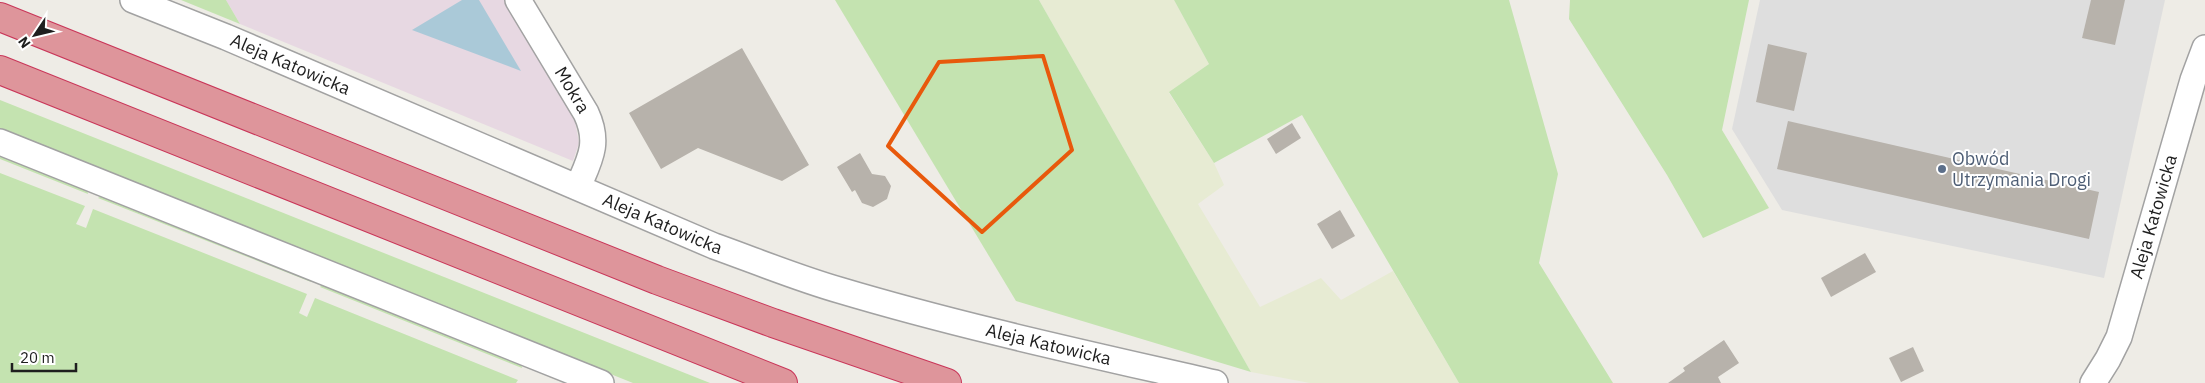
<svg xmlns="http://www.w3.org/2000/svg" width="2205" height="383" viewBox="0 0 2205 383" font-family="'IBM Plex Sans',sans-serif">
	<rect width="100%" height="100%" fill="#eeece6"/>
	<!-- industrial -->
	<path fill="#e7d8e2" d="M 226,0 L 504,0 L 575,121 L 579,143 L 573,161 L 240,24 Z"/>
	<!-- farmland -->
	<path fill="#e7ebd3" d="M 1039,0 L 1174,0 L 1209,64 L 1169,93 L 1214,163 L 1224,185 L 1198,204 L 1260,307 L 1321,278 L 1341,300 L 1393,271 L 1459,383 L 1310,383 L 1251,372 Z"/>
	<!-- grass -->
	<g fill="#c4e3b0">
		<path d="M 181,0 L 226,0 L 240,24 Z"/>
		<path d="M 835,0 L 1039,0 L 1251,372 L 1016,301 Z"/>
		<path d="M 1174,0 L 1509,0 L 1558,174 L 1539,263 L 1613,383 L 1459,383 L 1302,115 L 1214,163 L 1169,92 L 1209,64 Z"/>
		<path d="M 1570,0 L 1749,0 L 1722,130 L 1769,208 L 1703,238 L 1667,175 L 1569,19 Z"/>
		<path d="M 0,100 L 710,383 L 633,383 L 0,130 Z"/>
		<path d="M 0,153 L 87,189 L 88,194 L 0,159 Z"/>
		<path d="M 0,173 L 85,206 L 76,224 L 86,228 L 93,209 L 307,294 L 299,313 L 307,317 L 315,298 L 518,380 L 516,383 L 0,383 Z"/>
		<path d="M 103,195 L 310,280 L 311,282 L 98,198 Z"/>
		<path d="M 323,284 L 521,363 L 522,368 L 320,287 Z"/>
	</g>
	<!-- parking -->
	<path fill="#dedede" d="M 1760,0 L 2165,0 L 2104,278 L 1782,210 L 1732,129 Z"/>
	<!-- water -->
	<path fill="#aac9d8" d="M 462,0 L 479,0 L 521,71 L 412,30 Z"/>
	<!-- building -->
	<g fill="#b7b2ab">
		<path d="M 2091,0 L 2125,0 L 2115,45 L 2082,38 Z"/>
		<path d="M 1768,44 L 1807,53 L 1794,111 L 1756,102 Z"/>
		<path d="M 742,48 L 809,165 L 782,181 L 698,148 L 661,169 L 629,113 Z"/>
		<path d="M 1788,121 L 2099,192 L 2089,239 L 1777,169 Z"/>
		<path d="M 1292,123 L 1301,138 L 1276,154 L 1267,139 Z"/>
		<path d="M 860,153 L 872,174 L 885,176 L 891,186 L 887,199 L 873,207 L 862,203 L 855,190 L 852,192 L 837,167 Z"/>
		<path d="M 1340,210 L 1355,236 L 1332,249 L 1317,224 Z"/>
		<path d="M 1865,253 L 1876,272 L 1831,297 L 1821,278 Z"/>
		<path d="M 1724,340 L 1739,363 L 1718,377 L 1721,383 L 1668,383 L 1685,371 L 1683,368 Z"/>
		<path d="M 1913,347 L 1924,371 L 1901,382 L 1889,358 Z"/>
	</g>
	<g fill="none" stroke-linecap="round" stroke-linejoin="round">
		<defs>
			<g id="minor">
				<path id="s1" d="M 133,0 L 226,37 L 714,246 C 756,261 797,278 839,290 C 963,327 1089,354 1215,383"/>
				<path id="s2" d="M 518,0 L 586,113 C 600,143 590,159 578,187"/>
				<path d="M 0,142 L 601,383"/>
				<path id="s3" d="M 2093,383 L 2108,359 L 2119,337 L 2193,80 L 2205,48"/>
			</g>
			<g id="highway">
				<path d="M 0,17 L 657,280 L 773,323 L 947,383"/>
				<path d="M 0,70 L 783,383"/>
			</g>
		</defs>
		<!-- minor casing -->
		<use href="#minor" stroke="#a2a2a2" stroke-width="28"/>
		<!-- highway casing -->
		<use href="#highway" stroke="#c93659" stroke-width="30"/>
		<!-- minor -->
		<use href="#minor" stroke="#fff" stroke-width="25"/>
		<!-- highway -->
		<use href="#highway" stroke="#de959b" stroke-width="28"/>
	</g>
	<!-- marked area -->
	<path fill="none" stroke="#e8590c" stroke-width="4" stroke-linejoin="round" d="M 1043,56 L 1072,150 L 982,232 L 888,146 L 939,62 Z"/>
	<!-- markers -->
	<circle fill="#5c6f8a" stroke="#fff" stroke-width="2" cx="1942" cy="169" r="5"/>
	<g text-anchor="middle" stroke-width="4" stroke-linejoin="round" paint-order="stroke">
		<!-- street labels -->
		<g font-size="18" fill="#1e1e1e" stroke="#fff">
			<text dy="6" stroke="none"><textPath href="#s1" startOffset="170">Aleja Katowicka</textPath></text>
			<text dy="6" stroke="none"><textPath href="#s2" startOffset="105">Mokra</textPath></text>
			<text dy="6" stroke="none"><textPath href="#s3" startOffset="178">Aleja Katowicka</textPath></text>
			<text dy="6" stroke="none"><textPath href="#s1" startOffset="575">Aleja Katowicka</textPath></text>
			<text dy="6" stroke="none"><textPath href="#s1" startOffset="980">Aleja Katowicka</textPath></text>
		</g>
		<!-- service labels -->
		<g font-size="18" fill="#4e5e75" stroke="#fff" text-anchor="start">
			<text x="1952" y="165">Obwód<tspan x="1952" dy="21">Utrzymania Drogi</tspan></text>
		</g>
	</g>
	<!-- north arrow -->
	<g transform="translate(35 35) rotate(235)" stroke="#ffffff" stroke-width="4" paint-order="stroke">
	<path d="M0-4L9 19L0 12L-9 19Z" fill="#1e1e1e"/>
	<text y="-8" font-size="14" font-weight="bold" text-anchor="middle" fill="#1e1e1e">N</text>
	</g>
	<!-- scale -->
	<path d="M12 363v8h64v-8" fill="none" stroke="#1e1e1e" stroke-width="2.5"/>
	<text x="20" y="363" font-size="15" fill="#1e1e1e" stroke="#ffffff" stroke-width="4" paint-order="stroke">20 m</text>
</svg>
